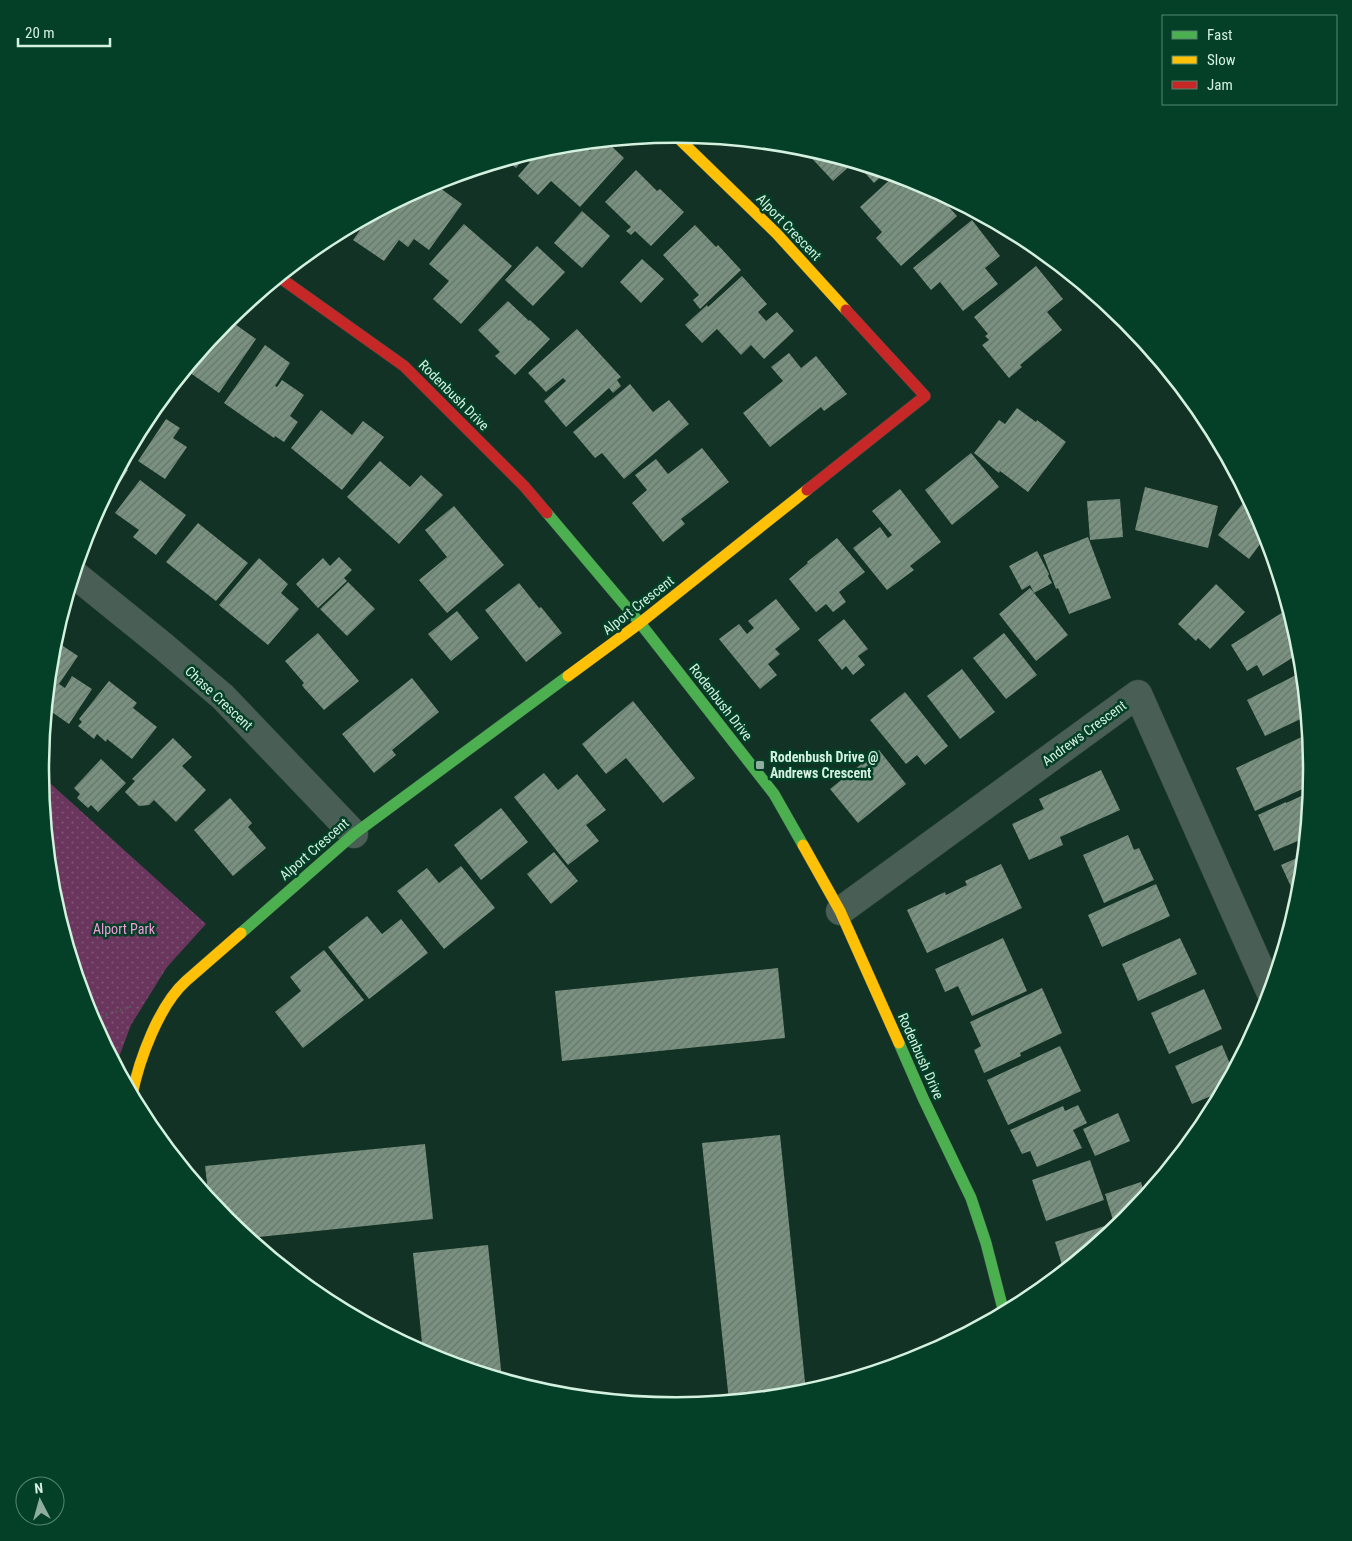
<svg xmlns="http://www.w3.org/2000/svg" width="1352" height="1541" viewBox="0 0 1352 1541" font-family="'Roboto Condensed',sans-serif">
	<defs>
		<pattern id="grass-dots" width="8" height="8" patternUnits="userSpaceOnUse" patternTransform="scale(1.25)"><rect width="8" height="8" fill="#6a365d"/><path d="M2 2h.1M6 6h.1" fill="none" stroke="#7e5374" stroke-width="1.8" stroke-linecap="round"/></pattern>
		<pattern id="building-hatch" width="6" height="6" patternUnits="userSpaceOnUse" patternTransform="scale(1.25)"><rect width="6" height="6" fill="#7a9080"/><path d="M-1 1l2-2M0 6l6-6M5 7l2-2" fill="none" stroke="#66776b"/></pattern>
	</defs>
	<rect width="100%" height="100%" fill="#113224"/>
	<!-- grass -->
	<path fill="url(#grass-dots)" d="M 41,775 L 206,924 L 167,967 L 131,1025 L 116,1065 L 88,1014 L 52,894 Z"/>
	<!-- building -->
	<g fill="url(#building-hatch)">
		<path d="M 606,141 L 624,158 L 580,207 L 551,181 L 538,195 L 518,176 L 530,162 L 529,161 L 537,151 L 552,147 L 583,144 L 590,151 L 598,142 Z"/>
		<path d="M 808,149 L 853,163 L 833,181 L 805,151 Z"/>
		<path d="M 527,154 L 516,168 L 507,160 Z"/>
		<path d="M 857,164 L 867,167 L 885,173 L 874,183 Z"/>
		<path d="M 636,170 L 657,191 L 660,189 L 684,212 L 651,246 L 635,231 L 631,235 L 626,231 L 631,227 L 605,202 Z"/>
		<path d="M 895,175 L 920,183 L 935,191 L 957,216 L 901,266 L 876,238 L 882,232 L 860,207 Z"/>
		<path d="M 433,183 L 462,204 L 429,250 L 414,239 L 408,247 L 399,240 L 384,261 L 353,240 L 370,216 Z"/>
		<path d="M 582,211 L 610,236 L 582,268 L 554,243 Z"/>
		<path d="M 972,220 L 1000,256 L 985,268 L 998,284 L 963,311 L 940,282 L 931,290 L 913,268 Z"/>
		<path d="M 360,222 L 349,236 L 342,231 Z"/>
		<path d="M 464,224 L 512,266 L 461,324 L 433,299 L 449,281 L 429,264 Z"/>
		<path d="M 695,225 L 716,247 L 718,245 L 741,270 L 700,309 L 693,300 L 699,295 L 663,255 Z"/>
		<path d="M 537,246 L 565,272 L 533,306 L 505,280 Z"/>
		<path d="M 642,259 L 664,279 L 641,303 L 620,282 Z"/>
		<path d="M 1036,266 L 1063,299 L 1047,312 L 1062,330 L 1020,365 L 1022,367 L 1009,378 L 982,345 L 989,340 L 985,336 L 988,334 L 974,317 Z"/>
		<path d="M 742,276 L 767,304 L 758,312 L 766,321 L 777,312 L 794,331 L 764,359 L 751,345 L 741,355 L 717,329 L 702,343 L 685,325 L 707,305 L 708,307 Z"/>
		<path d="M 508,301 L 529,321 L 530,320 L 550,339 L 515,375 L 495,356 L 500,352 L 478,330 Z"/>
		<path d="M 232,322 L 256,339 L 219,393 L 186,370 L 217,332 L 223,335 Z"/>
		<path d="M 577,329 L 621,377 L 617,380 L 621,386 L 613,393 L 609,388 L 566,427 L 544,401 L 566,381 L 563,378 L 546,392 L 528,373 Z"/>
		<path d="M 265,345 L 290,363 L 275,386 L 277,387 L 282,380 L 304,395 L 290,416 L 298,422 L 284,442 L 275,436 L 274,438 L 224,403 Z"/>
		<path d="M 789,353 L 801,368 L 816,356 L 847,394 L 824,411 L 821,407 L 770,447 L 743,413 L 783,381 L 771,367 Z"/>
		<path d="M 630,384 L 653,412 L 669,400 L 689,424 L 624,479 L 602,453 L 595,458 L 573,432 Z"/>
		<path d="M 1017,408 L 1036,422 L 1037,420 L 1066,442 L 1028,492 L 1000,471 L 999,473 L 974,453 L 999,420 L 1005,424 Z"/>
		<path d="M 321,410 L 352,435 L 363,421 L 384,437 L 342,490 L 291,448 Z"/>
		<path d="M 166,419 L 180,428 L 173,438 L 187,447 L 165,479 L 138,461 Z"/>
		<path d="M 702,448 L 729,482 L 681,519 L 685,524 L 663,542 L 632,503 L 647,490 L 635,475 L 656,459 L 668,474 Z"/>
		<path d="M 971,453 L 999,487 L 952,525 L 925,490 Z"/>
		<path d="M 380,461 L 410,487 L 421,475 L 443,495 L 399,544 L 347,497 Z"/>
		<path d="M 122,465 L 128,470 L 101,511 L 98,509 Z"/>
		<path d="M 140,480 L 186,515 L 156,555 L 133,537 L 139,530 L 115,513 Z"/>
		<path d="M 1145,487 L 1218,506 L 1208,548 L 1135,530 Z"/>
		<path d="M 900,489 L 941,542 L 910,566 L 914,570 L 887,590 L 853,548 L 880,527 L 888,538 L 892,535 L 872,511 Z"/>
		<path d="M 1120,499 L 1123,537 L 1090,540 L 1087,501 Z"/>
		<path d="M 1243,503 L 1256,514 L 1264,527 L 1266,536 L 1249,559 L 1218,535 Z"/>
		<path d="M 454,506 L 504,565 L 447,613 L 419,580 L 447,557 L 425,530 Z"/>
		<path d="M 198,523 L 248,563 L 216,601 L 166,562 Z"/>
		<path d="M 1088,537 L 1111,598 L 1069,614 L 1058,588 L 1056,589 L 1043,555 Z"/>
		<path d="M 837,538 L 865,572 L 839,592 L 846,602 L 833,612 L 826,604 L 816,612 L 789,579 L 808,563 L 807,562 Z"/>
		<path d="M 1037,551 L 1049,574 L 1048,576 L 1052,583 L 1034,593 L 1030,585 L 1022,590 L 1009,566 Z"/>
		<path d="M 339,557 L 352,570 L 344,578 L 347,581 L 318,608 L 296,584 L 323,558 L 330,566 Z"/>
		<path d="M 259,558 L 288,584 L 281,593 L 299,609 L 268,645 L 219,605 Z"/>
		<path d="M 348,582 L 375,609 L 347,636 L 320,609 Z"/>
		<path d="M 519,583 L 539,608 L 541,607 L 562,633 L 526,662 L 485,610 Z"/>
		<path d="M 1216,584 L 1245,612 L 1210,649 L 1198,638 L 1196,641 L 1178,624 Z"/>
		<path d="M 1030,588 L 1068,635 L 1036,661 L 999,614 Z"/>
		<path d="M 776,599 L 800,629 L 775,649 L 780,654 L 768,664 L 777,675 L 760,689 L 719,639 L 739,624 L 747,634 L 754,628 L 748,621 Z"/>
		<path d="M 1288,609 L 1300,653 L 1263,676 L 1257,665 L 1247,671 L 1231,645 Z"/>
		<path d="M 457,611 L 479,638 L 451,661 L 428,634 Z"/>
		<path d="M 844,619 L 868,649 L 858,656 L 865,665 L 853,675 L 846,666 L 842,670 L 818,640 Z"/>
		<path d="M 318,633 L 359,681 L 324,710 L 304,688 L 302,685 L 304,683 L 285,661 Z"/>
		<path d="M 1004,633 L 1037,675 L 1006,699 L 973,658 Z"/>
		<path d="M 54,640 L 78,656 L 59,684 L 65,688 L 72,676 L 92,689 L 69,724 L 46,708 L 52,646 Z"/>
		<path d="M 962,669 L 995,712 L 960,739 L 927,696 Z"/>
		<path d="M 1300,673 L 1303,679 L 1307,716 L 1265,736 L 1247,700 Z"/>
		<path d="M 412,678 L 439,712 L 392,750 L 396,755 L 374,773 L 342,734 Z"/>
		<path d="M 109,681 L 137,703 L 133,708 L 157,727 L 132,759 L 107,739 L 106,742 L 97,734 L 94,739 L 78,726 L 82,722 L 79,719 Z"/>
		<path d="M 905,692 L 948,746 L 925,765 L 917,755 L 906,764 L 870,720 Z"/>
		<path d="M 633,701 L 695,778 L 663,803 L 626,758 L 606,774 L 582,744 Z"/>
		<path d="M 1308,734 L 1312,770 L 1311,785 L 1255,811 L 1236,768 Z"/>
		<path d="M 173,738 L 192,757 L 182,766 L 206,790 L 176,822 L 154,800 L 149,805 L 139,806 L 125,792 L 135,781 L 132,779 Z"/>
		<path d="M 879,750 L 906,784 L 858,823 L 830,789 Z"/>
		<path d="M 101,759 L 126,783 L 98,812 L 91,805 L 88,808 L 77,798 L 80,794 L 74,788 Z"/>
		<path d="M 1101,770 L 1120,810 L 1060,837 L 1063,845 L 1029,860 L 1012,824 L 1044,809 L 1039,799 Z"/>
		<path d="M 544,773 L 558,790 L 577,774 L 606,810 L 586,825 L 599,841 L 568,865 L 514,797 Z"/>
		<path d="M 1310,792 L 1305,838 L 1274,851 L 1258,815 L 1286,802 L 1286,803 Z"/>
		<path d="M 230,798 L 252,823 L 248,827 L 266,848 L 233,876 L 194,830 Z"/>
		<path d="M 501,808 L 528,842 L 481,880 L 454,845 Z"/>
		<path d="M 1128,835 L 1134,850 L 1139,848 L 1154,880 L 1104,903 L 1083,855 Z"/>
		<path d="M 554,852 L 578,881 L 551,904 L 527,874 Z"/>
		<path d="M 1304,855 L 1300,895 L 1298,902 L 1281,865 Z"/>
		<path d="M 1001,864 L 1022,908 L 927,953 L 907,910 L 945,892 L 946,895 L 967,885 L 965,881 Z"/>
		<path d="M 461,866 L 495,908 L 444,949 L 397,891 L 427,868 L 439,883 Z"/>
		<path d="M 1156,884 L 1170,916 L 1102,947 L 1088,915 Z"/>
		<path d="M 367,916 L 382,934 L 401,919 L 428,953 L 369,999 L 328,947 Z"/>
		<path d="M 1003,938 L 1027,991 L 972,1016 L 958,986 L 945,992 L 935,969 Z"/>
		<path d="M 1180,938 L 1197,974 L 1138,1001 L 1122,964 Z"/>
		<path d="M 324,950 L 364,1000 L 303,1048 L 275,1012 L 301,991 L 290,977 Z"/>
		<path d="M 778,968 L 785,1038 L 562,1061 L 555,991 Z"/>
		<path d="M 1042,988 L 1062,1033 L 1020,1053 L 1021,1056 L 984,1073 L 974,1050 L 981,1046 L 970,1022 Z"/>
		<path d="M 1204,989 L 1222,1029 L 1169,1054 L 1151,1013 Z"/>
		<path d="M 1222,1045 L 1233,1071 L 1223,1091 L 1192,1104 L 1175,1066 Z"/>
		<path d="M 1060,1046 L 1081,1091 L 1008,1125 L 987,1080 Z"/>
		<path d="M 1078,1105 L 1087,1123 L 1073,1130 L 1082,1148 L 1037,1167 L 1030,1151 L 1022,1154 L 1010,1130 L 1063,1106 L 1065,1111 Z"/>
		<path d="M 1118,1113 L 1130,1141 L 1095,1156 L 1083,1129 Z"/>
		<path d="M 1210,1115 L 1205,1124 L 1200,1130 L 1195,1120 Z"/>
		<path d="M 780,1135 L 806,1392 L 800,1394 L 729,1401 L 702,1143 Z"/>
		<path d="M 425,1144 L 433,1219 L 248,1238 L 226,1220 L 209,1199 L 205,1166 Z"/>
		<path d="M 1090,1160 L 1104,1200 L 1046,1221 L 1032,1180 Z"/>
		<path d="M 1141,1182 L 1145,1196 L 1131,1214 L 1113,1220 L 1105,1194 Z"/>
		<path d="M 1114,1223 L 1115,1229 L 1064,1271 L 1055,1242 Z"/>
		<path d="M 488,1245 L 502,1379 L 432,1358 L 423,1353 L 413,1253 Z"/>
	</g>
	<g fill="none" stroke-linecap="round" stroke-linejoin="round">
		<defs>
			<g id="street">
				<path d="M 74,574 L 163,646 L 223,697 L 354,834"/>
				<path d="M 840,911 L 1138,694 L 1270,991"/>
			</g>
			<g id="fast">
				<path d="M 547,513 L 640,623 L 774,794 L 803,845"/>
				<path d="M 241,933 L 354,834 L 568,676"/>
				<path d="M 899,1043 L 923,1098 L 971,1198 L 986,1243 L 1004,1313"/>
			</g>
			<g id="slow">
				<path d="M 675,135 L 777,234 L 846,310"/>
				<path d="M 568,676 L 640,623 L 807,490"/>
				<path d="M 803,845 L 840,911 L 899,1043"/>
				<path d="M 132,1095 C 139,1060 159,1005 186,981 L 241,933"/>
			</g>
			<g id="jam">
				<path d="M 279,277 L 404,366 L 524,486 L 547,513"/>
				<path d="M 807,490 L 925,396 L 846,310"/>
			</g>
		</defs>
		<!-- street casing -->
		<use href="#street" stroke="#334a3f" stroke-width="29"/>
		<!-- fast casing -->
		<use href="#fast" stroke="#334a3f" stroke-width="12"/>
		<!-- slow casing -->
		<use href="#slow" stroke="#334a3f" stroke-width="12"/>
		<!-- jam casing -->
		<use href="#jam" stroke="#334a3f" stroke-width="12"/>
		<!-- path -->
		<path stroke="#52665c" stroke-width="3" stroke-dasharray="1 4" stroke-linecap="butt" d="M 92,1020 L 134,1005"/>
		<!-- street -->
		<use href="#street" stroke="#495e54" stroke-width="28"/>
		<!-- fast -->
		<use href="#fast" stroke="#4caf50" stroke-width="11"/>
		<!-- slow -->
		<use href="#slow" stroke="#ffc107" stroke-width="11"/>
		<!-- jam -->
		<use href="#jam" stroke="#c62828" stroke-width="11"/>
	</g>
	<!-- markers -->
	<rect fill="#90ae9e" stroke="#034027" stroke-width="2" x="755" y="760" width="10" height="10" rx="2.5"/>
	<g text-anchor="middle" stroke-width="5" stroke-linejoin="round" paint-order="stroke">
		<!-- street labels -->
		<g font-size="14" fill="#d4f0df" stroke="#034027">
			<text transform="translate(789 227) rotate(46)" y="5">Alport Crescent</text>
			<text transform="translate(454 395) rotate(45)" y="5">Rodenbush Drive</text>
			<text transform="translate(638 605) rotate(-38)" y="5">Alport Crescent</text>
			<text transform="translate(219 698) rotate(43)" y="5">Chase Crescent</text>
			<text transform="translate(721 702) rotate(52)" y="5">Rodenbush Drive</text>
			<text transform="translate(1084 733) rotate(-36)" y="5">Andrews Crescent</text>
			<text transform="translate(314 849) rotate(-41)" y="5">Alport Crescent</text>
			<text transform="translate(921 1056) rotate(66)" y="5">Rodenbush Drive</text>
		</g>
		<!-- poi labels -->
		<g font-size="14" font-weight="bold" fill="#d4f0df" stroke="#034027" text-anchor="start">
			<text x="770" y="762">Rodenbush Drive @<tspan x="770" dy="16">Andrews Crescent</tspan></text>
		</g>
		<!-- park labels -->
		<g font-size="14" fill="#f69bda" stroke="#034027">
			<text x="124" y="934">Alport Park</text>
		</g>
	</g>
	<!-- crop -->
	<path d="M0 0H1352V1541H0ZM49 770a627 627 0 1 1 1254 0a627 627 0 1 1-1254 0Z" fill="#034027" fill-rule="evenodd"/>
	<path fill="none" stroke="#d4f0df" stroke-width="2.5" d="M49 770a627 627 0 1 1 1254 0a627 627 0 1 1-1254 0Z"/>
	<!-- legend -->
	<rect x="1162" y="15" width="175" height="90" fill="#034027" stroke="#578671"/>
	<rect x="1172" y="31" width="25" height="8" fill="#4caf50" stroke="#578671"/>
	<text x="1207" y="40" font-size="15" fill="#d4f0df">Fast</text>
	<rect x="1172" y="56" width="25" height="8" fill="#ffc107" stroke="#578671"/>
	<text x="1207" y="65" font-size="15" fill="#d4f0df">Slow</text>
	<rect x="1172" y="81" width="25" height="8" fill="#c62828" stroke="#578671"/>
	<text x="1207" y="90" font-size="15" fill="#d4f0df">Jam</text>
	<!-- north arrow -->
	<g transform="translate(40 1501) rotate(354)"><circle r="24" fill="#034027" stroke="#578671"/>
	<path d="M0-4L9 19L0 12L-9 19Z" fill="#90ae9e"/>
	<text y="-8" font-size="14" font-weight="bold" text-anchor="middle" fill="#d4f0df">N</text>
	</g>
	<!-- scale -->
	<path d="M18 38v8h92v-8" fill="none" stroke="#d4f0df" stroke-width="2.5"/>
	<text x="25" y="38" font-size="15" fill="#d4f0df" stroke="#034027" stroke-width="4" paint-order="stroke">20 m</text>
</svg>
